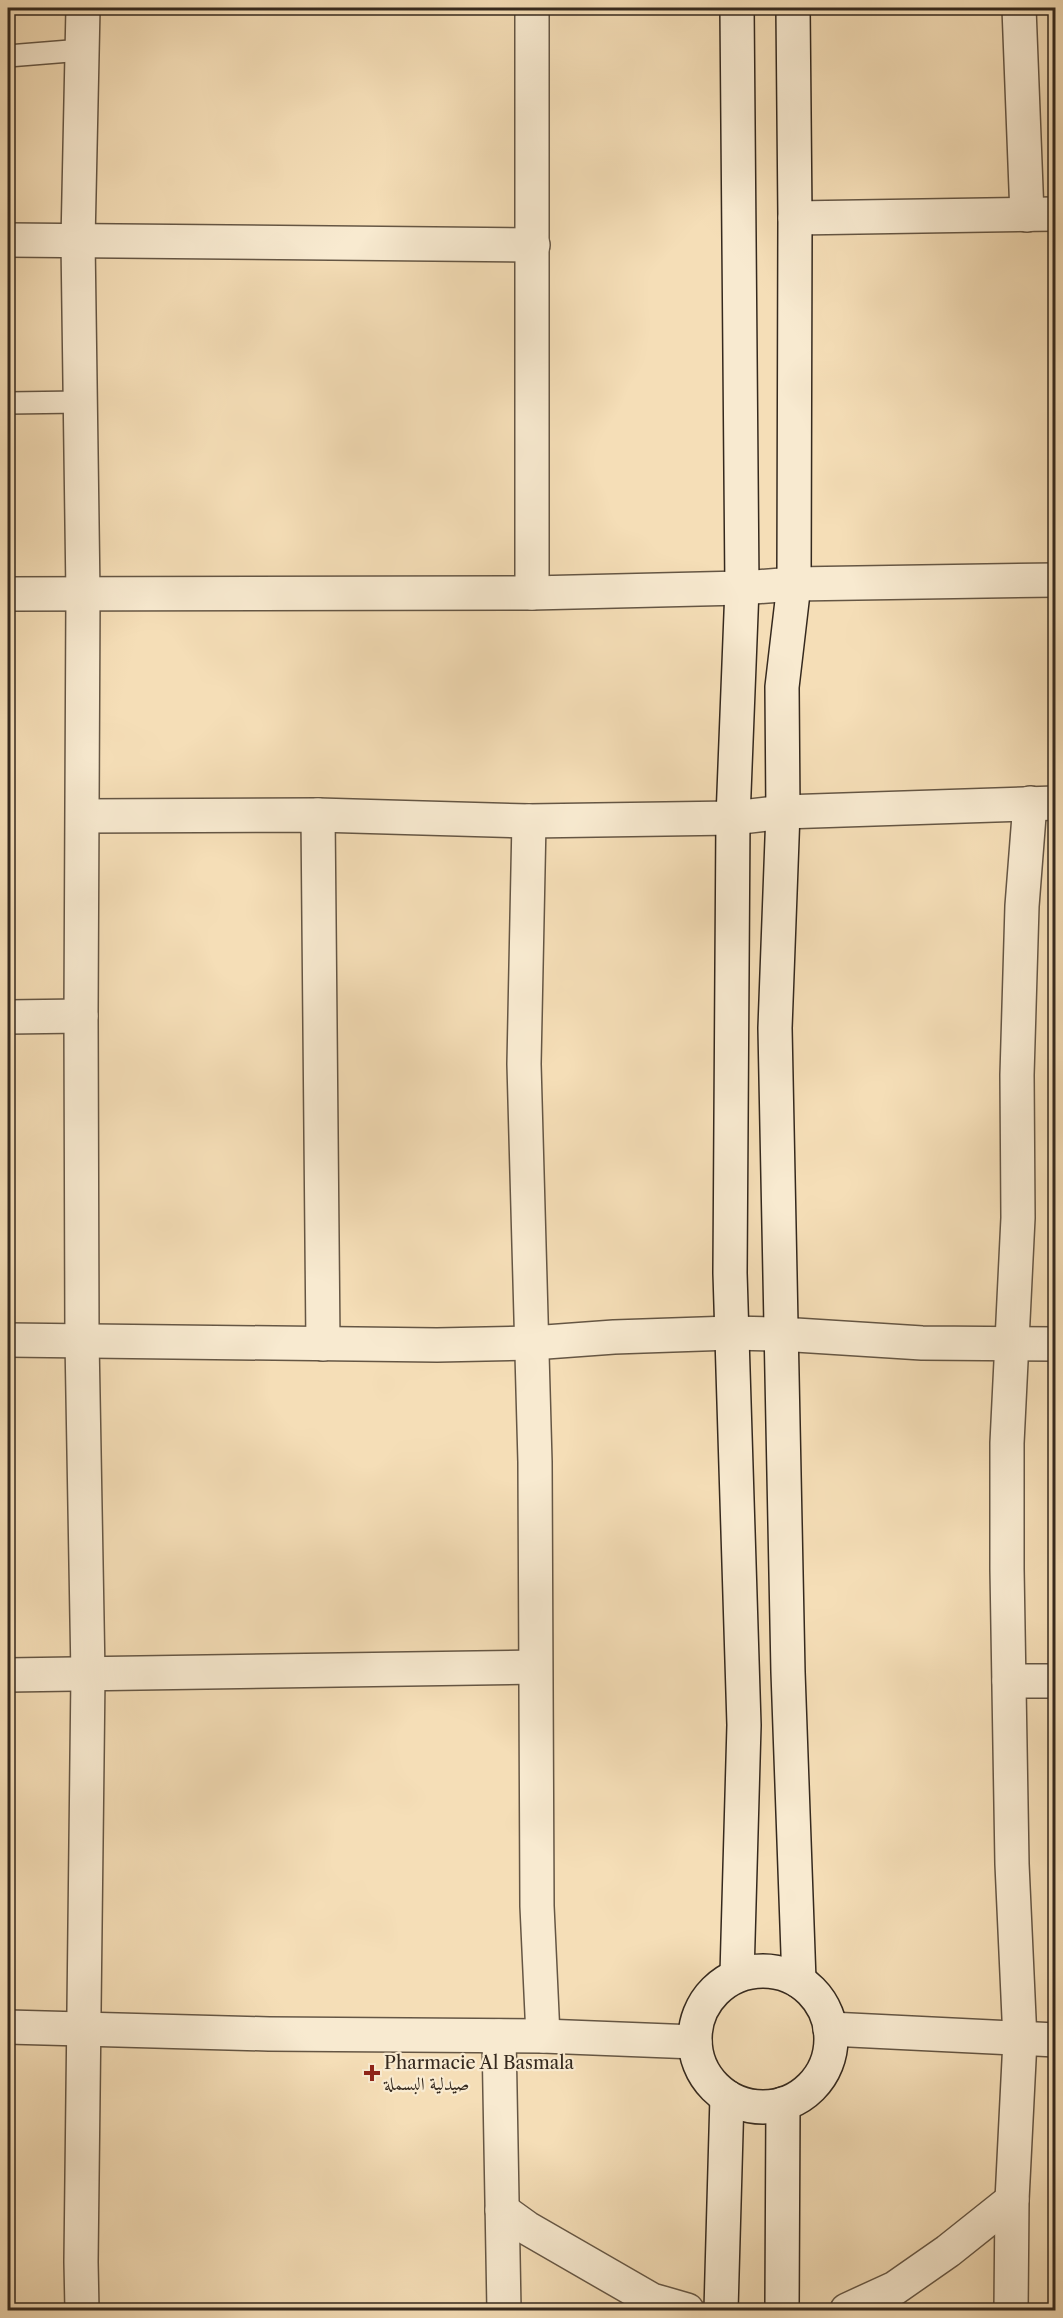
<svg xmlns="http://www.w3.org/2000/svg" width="1063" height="2318" viewBox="0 0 1063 2318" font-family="'Libre Caslon Text',Amiri,serif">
	<rect width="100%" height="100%" fill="#f5deb7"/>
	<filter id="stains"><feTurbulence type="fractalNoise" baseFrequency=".00333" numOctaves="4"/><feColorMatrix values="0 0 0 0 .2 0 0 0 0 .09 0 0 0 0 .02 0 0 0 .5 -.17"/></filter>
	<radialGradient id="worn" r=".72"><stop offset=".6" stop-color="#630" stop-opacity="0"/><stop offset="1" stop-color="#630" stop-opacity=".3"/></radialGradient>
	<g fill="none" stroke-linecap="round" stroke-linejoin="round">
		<defs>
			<g id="lane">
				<path d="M 8,56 L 82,50"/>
				<path d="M 8,403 L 80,402"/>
			</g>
			<g id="street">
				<path d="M 532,8 L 532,593"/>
				<path d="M 1019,8 L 1027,215"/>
				<path d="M 795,218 L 1056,214"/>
				<path d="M 8,240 L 533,245"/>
				<path d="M 8,594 L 532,593 L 742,588 L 794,584 L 1056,580"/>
				<path d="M 318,815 L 323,1344"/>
				<path d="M 83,816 L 318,815 L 529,821 L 733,818 L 783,812 L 1056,803"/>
				<path d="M 529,821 L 524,1064 L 535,1462 L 537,1906 L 543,2036"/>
				<path d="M 8,1017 L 81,1016"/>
				<path d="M 8,1340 L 437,1345 L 532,1343 L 614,1337 L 731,1333 L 780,1334 L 922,1343 L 1056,1344"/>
				<path d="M 8,1675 L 535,1667"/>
				<path d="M 1009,1681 L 1056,1681"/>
				<path d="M 8,2027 L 269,2034 L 543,2036 L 695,2042"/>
				<path d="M 830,2029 L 1056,2040"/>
				<path d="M 499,2036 L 504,2310"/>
				<path d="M 502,2210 L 527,2228 L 652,2300 L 687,2310"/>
				<path d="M 82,2310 L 81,2262 L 88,1675 L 82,1340 L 81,1016 L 83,594 L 78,241 L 83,8"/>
				<path d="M 847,2310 L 895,2288 L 948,2251 L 1012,2200"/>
				<path d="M 1011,2310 L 1012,2200 L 1020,2040 L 1012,1864 L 1007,1569 L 1007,1443 L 1018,1218 L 1017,1075 L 1022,906 L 1030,803"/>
			</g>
			<g id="secondary">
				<path d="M 793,8 L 795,218 L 794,584 L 782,687 L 783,812 L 775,1028 L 788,1672 L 799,1981"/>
				<circle cx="763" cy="2039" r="68"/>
				<path d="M 737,1975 L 744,1725 L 730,1273 L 733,818 L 742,588 L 737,8"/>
				<path d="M 721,2310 L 727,2097"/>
				<path d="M 782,2310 L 783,2104"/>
			</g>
		</defs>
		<!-- lane casing -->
		<use href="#lane" stroke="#655644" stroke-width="24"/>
		<!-- street casing -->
		<use href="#street" stroke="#655644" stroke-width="36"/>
		<!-- secondary casing -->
		<use href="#secondary" stroke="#35291e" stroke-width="36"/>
		<!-- lane -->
		<use href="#lane" stroke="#f8ead0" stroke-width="21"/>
		<!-- street -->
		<use href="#street" stroke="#f8ead0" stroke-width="33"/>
		<!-- secondary -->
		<use href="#secondary" stroke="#f8ead0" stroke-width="33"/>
	</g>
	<!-- markers -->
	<path fill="#8f2418" stroke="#f8ead0" stroke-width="2" d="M369 2064h6v6h6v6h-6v6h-6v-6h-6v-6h6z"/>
	<g text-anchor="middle" stroke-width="4.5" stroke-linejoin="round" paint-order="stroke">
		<!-- poi labels -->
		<g font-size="18" fill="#35291e" stroke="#f8ead0" text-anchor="start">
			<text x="384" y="2069">Pharmacie Al Basmala<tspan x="384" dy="21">صيدلية البسملة</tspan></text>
		</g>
	</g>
	<!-- margin -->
	<rect width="1063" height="2318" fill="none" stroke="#f5deb7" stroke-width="30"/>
	<rect x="9" y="9" width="1045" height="2300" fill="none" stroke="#35291e" stroke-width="3"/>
	<rect x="15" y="15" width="1033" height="2288" fill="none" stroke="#35291e" stroke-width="1.5"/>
	<rect width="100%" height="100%" filter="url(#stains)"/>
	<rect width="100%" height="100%" fill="url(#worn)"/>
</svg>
